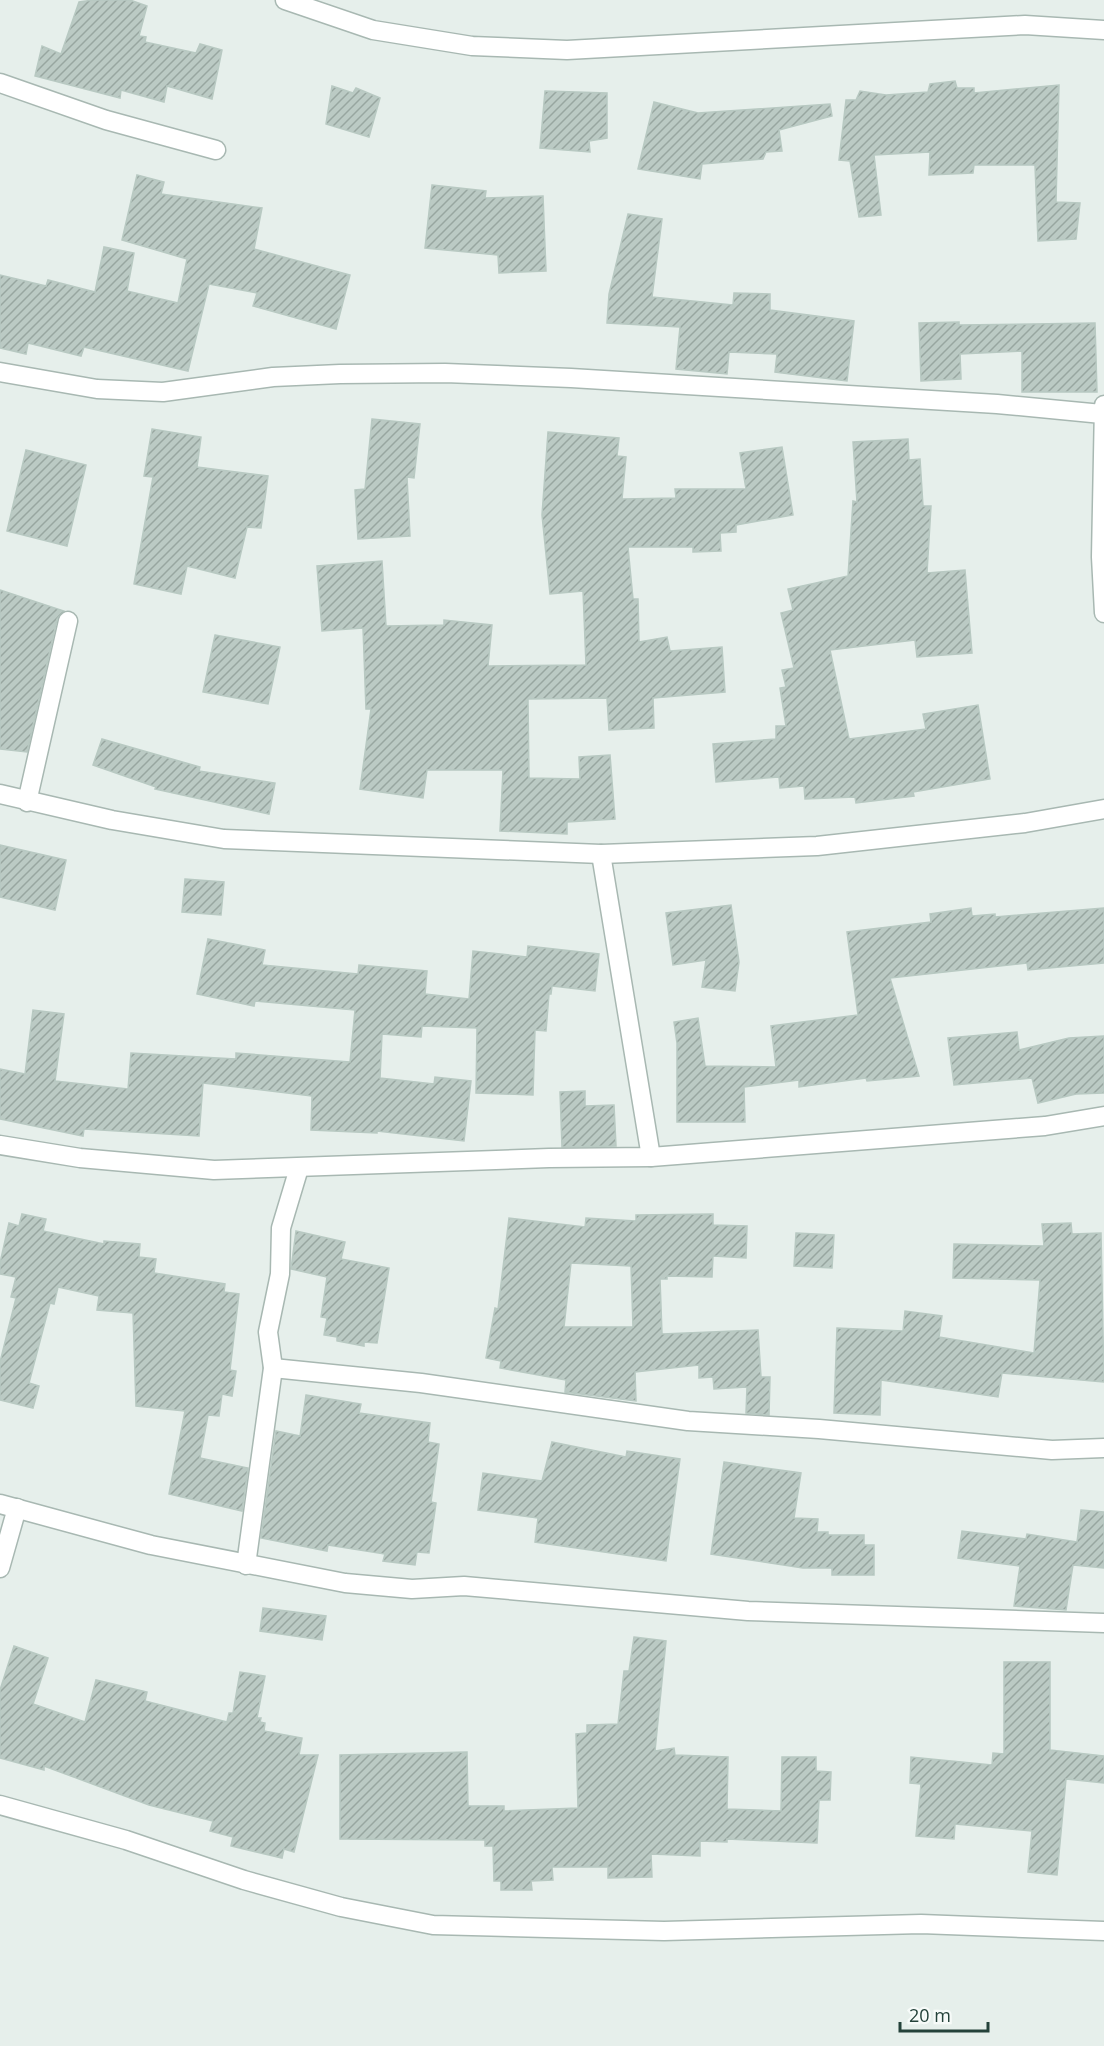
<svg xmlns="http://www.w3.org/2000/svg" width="1104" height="2046" viewBox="0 0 1104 2046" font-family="'Open Sans',sans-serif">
	<defs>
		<pattern id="building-hatch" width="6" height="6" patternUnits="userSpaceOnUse" patternTransform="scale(1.5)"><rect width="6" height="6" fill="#bbcac4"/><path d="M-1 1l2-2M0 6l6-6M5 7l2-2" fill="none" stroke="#98a6a0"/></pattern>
	</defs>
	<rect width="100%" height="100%" fill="#e6efeb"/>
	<!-- building -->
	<g fill="url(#building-hatch)" stroke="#b8c9c2" stroke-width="1.5" fill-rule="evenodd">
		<path d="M 93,0 L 130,0 L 147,6 L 139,36 L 146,37 L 145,42 L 196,53 L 200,44 L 222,50 L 212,99 L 167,86 L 164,102 L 121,90 L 120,98 L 35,76 L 42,46 L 61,54 L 79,2 Z"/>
		<path d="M 955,81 L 957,88 L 974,88 L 974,93 L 1059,85 L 1056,202 L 1080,203 L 1076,239 L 1038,241 L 1035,165 L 974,165 L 973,173 L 929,175 L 930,152 L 874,155 L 881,215 L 859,217 L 850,161 L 839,160 L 846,100 L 856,100 L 860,91 L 886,95 L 928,92 L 930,84 Z"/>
		<path d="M 332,86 L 353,93 L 356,88 L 380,98 L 369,137 L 326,124 Z"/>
		<path d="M 545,91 L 607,93 L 607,138 L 589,141 L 590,152 L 540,148 Z"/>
		<path d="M 654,102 L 698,113 L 830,104 L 832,116 L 779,130 L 782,151 L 766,152 L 763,159 L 702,164 L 700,179 L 638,169 Z"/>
		<path d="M 137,175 L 164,182 L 161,194 L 262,208 L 254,249 L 350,275 L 336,329 L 253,306 L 257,293 L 209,284 L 188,371 L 84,347 L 81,356 L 28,343 L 26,354 L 0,348 L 0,275 L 46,286 L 48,280 L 95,292 L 104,247 L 134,253 L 127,291 L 178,303 L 187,259 L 122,240 Z"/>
		<path d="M 432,185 L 486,191 L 485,198 L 543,196 L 546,271 L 499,273 L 498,255 L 425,248 Z"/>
		<path d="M 628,214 L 662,219 L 652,297 L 733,305 L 734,293 L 770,294 L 770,310 L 854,321 L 847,381 L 775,372 L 777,354 L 729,352 L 727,374 L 676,369 L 680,327 L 607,323 L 609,294 Z"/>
		<path d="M 959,322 L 959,325 L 1095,323 L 1097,392 L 1022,392 L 1022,351 L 960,354 L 961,379 L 921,381 L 919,323 Z"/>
		<path d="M 372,419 L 420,424 L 414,478 L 407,477 L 410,536 L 358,539 L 355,490 L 365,489 Z"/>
		<path d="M 152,429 L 201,437 L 197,467 L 268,476 L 261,528 L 247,527 L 235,578 L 187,566 L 181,594 L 134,584 L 153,477 L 144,476 Z"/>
		<path d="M 548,432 L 619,438 L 617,456 L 626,457 L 622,499 L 676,498 L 675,489 L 746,489 L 740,453 L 782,447 L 793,515 L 736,525 L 736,532 L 720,533 L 721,551 L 693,552 L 693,547 L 628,547 L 633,599 L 638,599 L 639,642 L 667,637 L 670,651 L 722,647 L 725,692 L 653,698 L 654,728 L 609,730 L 607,698 L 528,699 L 529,778 L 580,779 L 579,757 L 610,755 L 615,819 L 567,822 L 567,834 L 500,831 L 503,770 L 427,770 L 423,798 L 360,789 L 371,709 L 366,709 L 363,628 L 322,631 L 317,566 L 382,561 L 386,626 L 444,625 L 444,620 L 492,625 L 488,666 L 586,665 L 583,591 L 550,594 L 542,515 Z"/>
		<path d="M 908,439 L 909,460 L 920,459 L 923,506 L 931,506 L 927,573 L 965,570 L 972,653 L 917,657 L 915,640 L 830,650 L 849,739 L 926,729 L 923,714 L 978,705 L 990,779 L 913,792 L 914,796 L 856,803 L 855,797 L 805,799 L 804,786 L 780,788 L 779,777 L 716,782 L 713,744 L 776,739 L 776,726 L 786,726 L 780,688 L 786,687 L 782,670 L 794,668 L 781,613 L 793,610 L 788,589 L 848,576 L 853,501 L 857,502 L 853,442 Z"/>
		<path d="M 26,450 L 86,465 L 67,546 L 7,531 Z"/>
		<path d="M 0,590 L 64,611 L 57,619 L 27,752 L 0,749 Z"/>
		<path d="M 215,635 L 280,647 L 268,704 L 203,692 Z"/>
		<path d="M 102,739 L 200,767 L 199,771 L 275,783 L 269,814 L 155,789 L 156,787 L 93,765 Z"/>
		<path d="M 0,845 L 66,860 L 55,910 L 0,897 Z"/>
		<path d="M 185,879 L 224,882 L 221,915 L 182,912 Z"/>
		<path d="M 731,905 L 739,962 L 735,991 L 702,987 L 706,960 L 673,965 L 666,913 Z"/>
		<path d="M 971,908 L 972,916 L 995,914 L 995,917 L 1104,908 L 1104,963 L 1028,970 L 1027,963 L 890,978 L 919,1076 L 867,1081 L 866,1078 L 799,1087 L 799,1080 L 744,1087 L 745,1122 L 677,1122 L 677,1043 L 674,1022 L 698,1018 L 705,1066 L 776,1067 L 771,1026 L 858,1015 L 847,932 L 931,922 L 930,914 Z"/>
		<path d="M 208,939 L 265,950 L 262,965 L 358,974 L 359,965 L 427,971 L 425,994 L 469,999 L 473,951 L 527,957 L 528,946 L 599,954 L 595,991 L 552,986 L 551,994 L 549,994 L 546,1031 L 535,1030 L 533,1095 L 476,1093 L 477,1028 L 422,1026 L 421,1037 L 382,1034 L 380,1078 L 434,1084 L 435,1077 L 471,1081 L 464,1141 L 377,1131 L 377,1133 L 311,1130 L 312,1096 L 203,1083 L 199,1136 L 84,1129 L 83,1136 L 0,1119 L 0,1069 L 25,1074 L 33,1010 L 64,1014 L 55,1081 L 128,1089 L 131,1053 L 236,1059 L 236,1053 L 350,1062 L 355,1010 L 255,1001 L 254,1006 L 197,994 Z"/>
		<path d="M 1017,1032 L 1019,1050 L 1069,1038 L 1104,1036 L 1104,1093 L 1076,1094 L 1038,1103 L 1032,1078 L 954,1085 L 948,1038 Z"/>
		<path d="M 585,1091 L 585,1106 L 614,1105 L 616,1146 L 562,1147 L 560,1092 Z"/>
		<path d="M 22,1214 L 46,1219 L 43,1231 L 104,1244 L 104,1241 L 140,1244 L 139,1257 L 156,1259 L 154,1273 L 225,1284 L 224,1292 L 239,1294 L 230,1370 L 236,1371 L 232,1396 L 222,1394 L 219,1416 L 208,1415 L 200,1458 L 248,1468 L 242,1511 L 169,1494 L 185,1411 L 136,1406 L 133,1313 L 97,1310 L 99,1296 L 58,1287 L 54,1304 L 50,1303 L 29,1383 L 39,1386 L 33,1408 L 0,1400 L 0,1362 L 16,1298 L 11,1297 L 16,1277 L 0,1274 L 0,1263 L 9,1223 L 19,1226 Z"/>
		<path d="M 713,1214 L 713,1225 L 747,1226 L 746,1258 L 713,1256 L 712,1277 L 667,1276 L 667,1279 L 660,1279 L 662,1334 L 758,1330 L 761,1377 L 770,1377 L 769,1415 L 746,1413 L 747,1387 L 714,1389 L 713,1377 L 699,1378 L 699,1365 L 635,1372 L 636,1401 L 565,1392 L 566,1380 L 500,1368 L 501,1361 L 486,1358 L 495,1308 L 498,1309 L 509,1218 L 585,1227 L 586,1218 L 636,1221 L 636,1215 ZM 571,1263 L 631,1266 L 633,1327 L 564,1327 Z"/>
		<path d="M 1071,1223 L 1072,1234 L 1101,1233 L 1104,1382 L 1002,1373 L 998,1397 L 881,1380 L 880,1415 L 834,1413 L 837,1328 L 903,1331 L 905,1311 L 942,1316 L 939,1337 L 1034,1353 L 1040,1280 L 953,1278 L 954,1244 L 1044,1246 L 1042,1224 Z"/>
		<path d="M 296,1231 L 345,1242 L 341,1259 L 389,1268 L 377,1343 L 364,1342 L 364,1346 L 337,1341 L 337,1337 L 324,1335 L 327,1318 L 321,1317 L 327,1277 L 291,1269 Z"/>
		<path d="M 796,1233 L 834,1235 L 832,1268 L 794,1266 Z"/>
		<path d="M 306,1395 L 361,1404 L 359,1413 L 430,1423 L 428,1442 L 439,1444 L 431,1502 L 436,1503 L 429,1553 L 417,1552 L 415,1565 L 383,1561 L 385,1554 L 328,1545 L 327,1551 L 261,1538 L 276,1431 L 300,1436 Z"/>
		<path d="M 552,1442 L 626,1457 L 627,1451 L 680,1459 L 666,1561 L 535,1542 L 538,1518 L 478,1510 L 483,1473 L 542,1481 Z"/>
		<path d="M 724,1462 L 801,1473 L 794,1518 L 818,1519 L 817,1532 L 828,1532 L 828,1535 L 864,1535 L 864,1545 L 874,1545 L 874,1575 L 832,1575 L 832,1568 L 803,1568 L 711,1554 Z"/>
		<path d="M 1081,1510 L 1104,1512 L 1104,1568 L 1073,1565 L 1066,1610 L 1014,1606 L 1020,1566 L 958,1558 L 962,1531 L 1026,1539 L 1027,1534 L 1077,1542 Z"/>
		<path d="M 263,1608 L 326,1616 L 322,1640 L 260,1631 Z"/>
		<path d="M 634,1637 L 666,1641 L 655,1751 L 674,1748 L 675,1755 L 728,1757 L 727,1809 L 781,1811 L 782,1757 L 816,1757 L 816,1771 L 831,1772 L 830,1800 L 819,1800 L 817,1843 L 727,1839 L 727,1842 L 700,1841 L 700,1856 L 651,1854 L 652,1877 L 608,1878 L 608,1867 L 552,1867 L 553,1880 L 531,1881 L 532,1890 L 501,1890 L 501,1881 L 494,1881 L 493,1846 L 485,1846 L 485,1840 L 340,1839 L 340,1755 L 467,1752 L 468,1806 L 504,1806 L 504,1811 L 578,1808 L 576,1734 L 587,1733 L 587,1725 L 618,1724 L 624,1671 L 629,1671 Z"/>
		<path d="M 14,1646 L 48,1658 L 33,1704 L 85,1722 L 96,1680 L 147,1692 L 145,1701 L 227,1722 L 229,1713 L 233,1713 L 240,1672 L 265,1676 L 257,1718 L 261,1718 L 260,1722 L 265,1723 L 264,1731 L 302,1738 L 299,1755 L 318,1755 L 294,1852 L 284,1849 L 282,1858 L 231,1846 L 233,1837 L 210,1831 L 213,1821 L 149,1805 L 44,1766 L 44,1770 L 0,1758 L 0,1690 Z"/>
		<path d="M 1004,1662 L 1050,1662 L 1050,1750 L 1104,1756 L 1104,1783 L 1066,1779 L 1057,1875 L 1028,1872 L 1032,1831 L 955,1824 L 954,1839 L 916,1836 L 921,1784 L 910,1783 L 911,1757 L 992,1765 L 993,1753 L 1004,1754 Z"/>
	</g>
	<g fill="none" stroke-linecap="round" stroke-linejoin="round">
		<defs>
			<g id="minor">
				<path d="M 285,0 L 373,30 L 472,46 L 567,50 L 1025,25 L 1104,30"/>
				<path d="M 0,83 L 106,120 L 216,150"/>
				<path d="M 0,372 L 97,389 L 163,392 L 273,377 L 340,374 L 445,373 L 571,378 L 997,404 L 1102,414"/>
				<path d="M 1104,405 L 1101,557 L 1104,613"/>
				<path d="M 0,794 L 112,820 L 224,839 L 601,854 L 817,846 L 1025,823 L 1104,809"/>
				<path d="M 27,802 L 68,621"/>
				<path d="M 0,1145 L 80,1158 L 214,1170 L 549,1158 L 651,1157 L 601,854"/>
				<path d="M 651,1157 L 1045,1126 L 1104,1116"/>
				<path d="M 273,1368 L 421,1383 L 688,1421 L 819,1429 L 1052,1450 L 1104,1448"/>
				<path d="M 0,1504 L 151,1545 L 345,1583 L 412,1589 L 464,1586 L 748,1611 L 1104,1623"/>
				<path d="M 246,1565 L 273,1368 L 268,1332 L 280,1274 L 281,1228 L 299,1168"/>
				<path d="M 0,1568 L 17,1508"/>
				<path d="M 0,1805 L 126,1840 L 244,1880 L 341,1907 L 433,1925 L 664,1931 L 921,1924 L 1104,1931"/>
			</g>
		</defs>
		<!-- minor casing -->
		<use href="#minor" stroke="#a8b8b2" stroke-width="21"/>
		<!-- minor -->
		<use href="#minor" stroke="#fff" stroke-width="18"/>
	</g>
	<!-- scale -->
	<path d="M900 2022v9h88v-9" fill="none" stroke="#24423a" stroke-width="3"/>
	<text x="909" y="2022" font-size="18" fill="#24423a" stroke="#f7fbf9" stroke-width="4.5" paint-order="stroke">20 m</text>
</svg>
